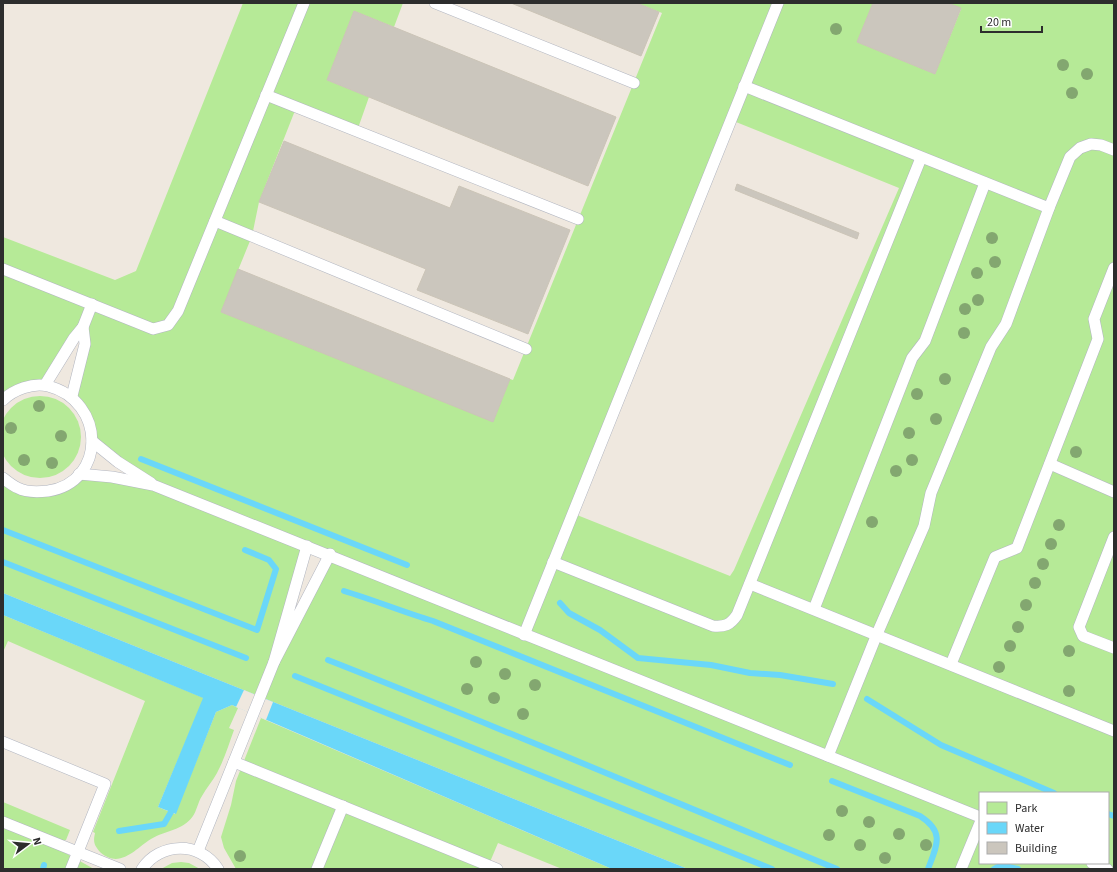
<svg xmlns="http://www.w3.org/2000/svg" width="1117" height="872" viewBox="0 0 1117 872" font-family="'Source Sans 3',sans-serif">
	<rect width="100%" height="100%" fill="#efe8df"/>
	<!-- green -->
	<g fill="#b6ea97" fill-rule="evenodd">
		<path d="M 243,3 L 403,3 L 394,27 L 354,11 L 327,80 L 369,97 L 357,131 L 296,108 L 259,202 L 252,236 L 221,312 L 493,421 L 510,379 L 513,380 L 662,13 L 637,3 L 873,3 L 857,42 L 935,74 L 961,9 L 948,3 L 1114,3 L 1114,869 L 688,869 L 3,593 L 3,478 L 38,493 L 79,474 L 152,484 L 92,441 L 72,396 L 83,328 L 45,385 L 3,400 L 3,237 L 115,280 L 136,271 ZM 731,120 L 899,188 L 734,570 L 730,576 L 572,513 ZM 308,546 L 329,555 L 275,659 ZM 980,793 L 1108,793 L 1108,863 L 980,863 Z"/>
		<circle cx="40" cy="437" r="41"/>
		<path d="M 3,615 L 204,698 L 158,807 L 175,814 L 216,712 L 232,705 L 238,708 L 229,728 L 234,730 C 229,744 224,760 217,773 C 213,781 206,788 202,796 C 198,802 197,810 193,816 C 182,831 166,830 151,839 C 136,848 120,870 100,852 C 94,845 93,842 95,833 L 93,832 L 145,701 L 8,641 L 3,652 Z"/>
		<path d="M 261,718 L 612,869 L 562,869 L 498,843 L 487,869 L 236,869 L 224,848 L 221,837 L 231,805 L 236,781 Z"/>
		<path d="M 3,802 L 70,830 L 66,840 L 55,842 L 60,850 L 94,869 L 3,869 Z"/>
		<path d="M 181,862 L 189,863 L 200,869 L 161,869 L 172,863 Z"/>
	</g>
	<!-- water -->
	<path fill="#6ad7f9" d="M 3,593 L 688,869 L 612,869 L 232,705 L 216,712 L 176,814 L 158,807 L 203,698 L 3,615 Z"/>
	<!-- pier -->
	<path fill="#efe8df" d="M 244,690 L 273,702 L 266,720 L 236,707 Z"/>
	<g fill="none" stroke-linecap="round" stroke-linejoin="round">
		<!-- stream -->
		<g stroke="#6ad7f9" stroke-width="6">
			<path d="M 141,459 L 407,565"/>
			<path d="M 3,530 L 257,630 L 276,569 L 269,560 L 245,550"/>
			<path d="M 3,562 L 246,658"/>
			<path d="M 344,591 C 374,600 403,612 433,621 L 790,765"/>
			<path d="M 560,603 L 569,613 L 600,630 L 638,658 L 711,665 L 750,673 L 780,675 L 833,684"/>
			<path d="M 328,660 C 499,727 667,799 837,869"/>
			<path d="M 295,676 L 772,869"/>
			<path d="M 867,699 L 941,745 L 1054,793"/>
			<path d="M 832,781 L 920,816 C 945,832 937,845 928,869"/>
			<path d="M 1108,814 L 1114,816"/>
			<path d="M 119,831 L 164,824 L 171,812"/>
			<path d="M 43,869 L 44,865"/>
			<path d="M 994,869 L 1001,865 L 1018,869"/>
		</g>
	</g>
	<!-- building -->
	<g fill="#cbc6bd" stroke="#cbc4b7">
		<path d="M 511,3 L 637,3 L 659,12 L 641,56 Z"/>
		<path d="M 873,3 L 948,3 L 961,8 L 935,74 L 857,42 Z"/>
		<path d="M 354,11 L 616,117 L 588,186 L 327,80 Z"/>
		<path d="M 284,141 L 450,208 L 459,186 L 570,230 L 528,334 L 417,290 L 426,269 L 259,202 Z"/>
		<path d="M 737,184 L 859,233 L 857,239 L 735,190 Z"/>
		<path d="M 238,269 L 510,379 L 493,422 L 221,312 Z"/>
	</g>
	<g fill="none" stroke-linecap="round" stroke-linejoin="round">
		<defs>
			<g id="lane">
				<path d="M 435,3 L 634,83"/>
				<path d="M 744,86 L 1049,208"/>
				<path d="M 266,95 L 578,219"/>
				<path d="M 215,221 L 526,349"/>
				<path d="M 3,269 L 153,329 L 168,325 L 178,311 L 304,3"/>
				<path d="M 45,385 L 74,338 L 83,327 L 92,304"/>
				<path d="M 72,396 L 85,344 L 83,327"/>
				<path d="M 3,400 C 13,390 33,382 48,386 C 106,401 107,482 48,491 C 39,492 27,493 18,488 C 13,486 8,482 3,478"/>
				<path d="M 92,441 L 118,462 L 151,483"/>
				<path d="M 1050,464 L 1114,492"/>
				<path d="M 79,474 L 112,477 L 153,485 L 980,817"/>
				<path d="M 1114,537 L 1079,627 L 1083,636 L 1114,648"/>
				<path d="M 307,546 L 274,662 L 330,554"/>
				<path d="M 553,562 L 713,626 C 725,627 730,625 737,615 L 921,158"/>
				<path d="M 750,584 L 1114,731"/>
				<path d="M 814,609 L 912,358 L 925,341 L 985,183"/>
				<path d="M 524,635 L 778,3"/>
				<path d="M 951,664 L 995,557 L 1017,548 L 1098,339 L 1094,319 L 1114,268"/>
				<path d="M 3,742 L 105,784 L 71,869"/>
				<path d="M 828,756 L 877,634 L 924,526 L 931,493 L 991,347 L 1006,324 L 1049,208 L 1070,157 L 1080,148 L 1091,144 L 1101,145 L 1114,150"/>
				<path d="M 234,762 L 497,869"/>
				<path d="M 3,822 L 120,869"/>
				<path d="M 198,851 L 274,662"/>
				<path d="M 1092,863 L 1107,869"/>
				<path d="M 142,869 C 160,842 200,841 218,869"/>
				<path d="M 317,869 L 343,806"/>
				<path d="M 961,869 L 980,823"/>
			</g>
		</defs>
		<!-- lane casing -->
		<use href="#lane" stroke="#b2b6c1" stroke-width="12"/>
		<!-- lane -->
		<use href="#lane" stroke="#fff" stroke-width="11"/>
	</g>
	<!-- trees -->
	<g fill="#83a770">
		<circle cx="836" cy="29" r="6"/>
		<circle cx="1063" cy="65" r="6"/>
		<circle cx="1087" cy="74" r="6"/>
		<circle cx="1072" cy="93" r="6"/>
		<circle cx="992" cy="238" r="6"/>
		<circle cx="995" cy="262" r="6"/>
		<circle cx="977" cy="273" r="6"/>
		<circle cx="978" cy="300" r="6"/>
		<circle cx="965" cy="309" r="6"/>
		<circle cx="964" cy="333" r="6"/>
		<circle cx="945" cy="379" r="6"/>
		<circle cx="917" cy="394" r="6"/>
		<circle cx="39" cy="406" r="6"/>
		<circle cx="936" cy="419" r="6"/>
		<circle cx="11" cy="428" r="6"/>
		<circle cx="909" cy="433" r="6"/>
		<circle cx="61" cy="436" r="6"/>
		<circle cx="1076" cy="452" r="6"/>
		<circle cx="24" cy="460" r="6"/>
		<circle cx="912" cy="460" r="6"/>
		<circle cx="52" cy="463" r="6"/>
		<circle cx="896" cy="471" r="6"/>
		<circle cx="872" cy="522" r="6"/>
		<circle cx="1059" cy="525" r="6"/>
		<circle cx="1051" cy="544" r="6"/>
		<circle cx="1043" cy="564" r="6"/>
		<circle cx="1035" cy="583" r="6"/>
		<circle cx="1026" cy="605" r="6"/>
		<circle cx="1018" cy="627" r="6"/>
		<circle cx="1010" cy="646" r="6"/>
		<circle cx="1069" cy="651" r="6"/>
		<circle cx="476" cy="662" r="6"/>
		<circle cx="999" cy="667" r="6"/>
		<circle cx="505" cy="674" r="6"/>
		<circle cx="535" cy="685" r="6"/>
		<circle cx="467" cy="689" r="6"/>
		<circle cx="1069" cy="691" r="6"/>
		<circle cx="494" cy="698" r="6"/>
		<circle cx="523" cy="714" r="6"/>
		<circle cx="842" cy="811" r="6"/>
		<circle cx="869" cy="822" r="6"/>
		<circle cx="899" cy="834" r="6"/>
		<circle cx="829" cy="835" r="6"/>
		<circle cx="860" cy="845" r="6"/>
		<circle cx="926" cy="845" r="6"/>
		<circle cx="240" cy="856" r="6"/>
		<circle cx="885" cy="858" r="6"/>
	</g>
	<!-- border -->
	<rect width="1117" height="872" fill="none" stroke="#2d2d2d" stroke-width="8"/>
	<!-- legend -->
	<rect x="979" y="792" width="130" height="72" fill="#ffffff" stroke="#ababab"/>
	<rect x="987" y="802" width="20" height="12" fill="#b6ea97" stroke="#ababab"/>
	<text x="1015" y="812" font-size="12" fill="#2d2d2d">Park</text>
	<rect x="987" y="822" width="20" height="12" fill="#6ad7f9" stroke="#ababab"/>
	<text x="1015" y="832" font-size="12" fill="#2d2d2d">Water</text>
	<rect x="987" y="842" width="20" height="12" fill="#cbc6bd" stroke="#ababab"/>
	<text x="1015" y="852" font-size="12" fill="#2d2d2d">Building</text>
	<!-- north arrow -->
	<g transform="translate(28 844) rotate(74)" stroke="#ffffff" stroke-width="3" paint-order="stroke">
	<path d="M0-3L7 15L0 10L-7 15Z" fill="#2d2d2d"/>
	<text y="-6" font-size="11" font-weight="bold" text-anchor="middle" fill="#2d2d2d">N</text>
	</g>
	<!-- scale -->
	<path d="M981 26v6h61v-6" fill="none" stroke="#2d2d2d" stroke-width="2"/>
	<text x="987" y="26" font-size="12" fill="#2d2d2d" stroke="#ffffff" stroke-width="3" paint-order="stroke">20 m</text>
</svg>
